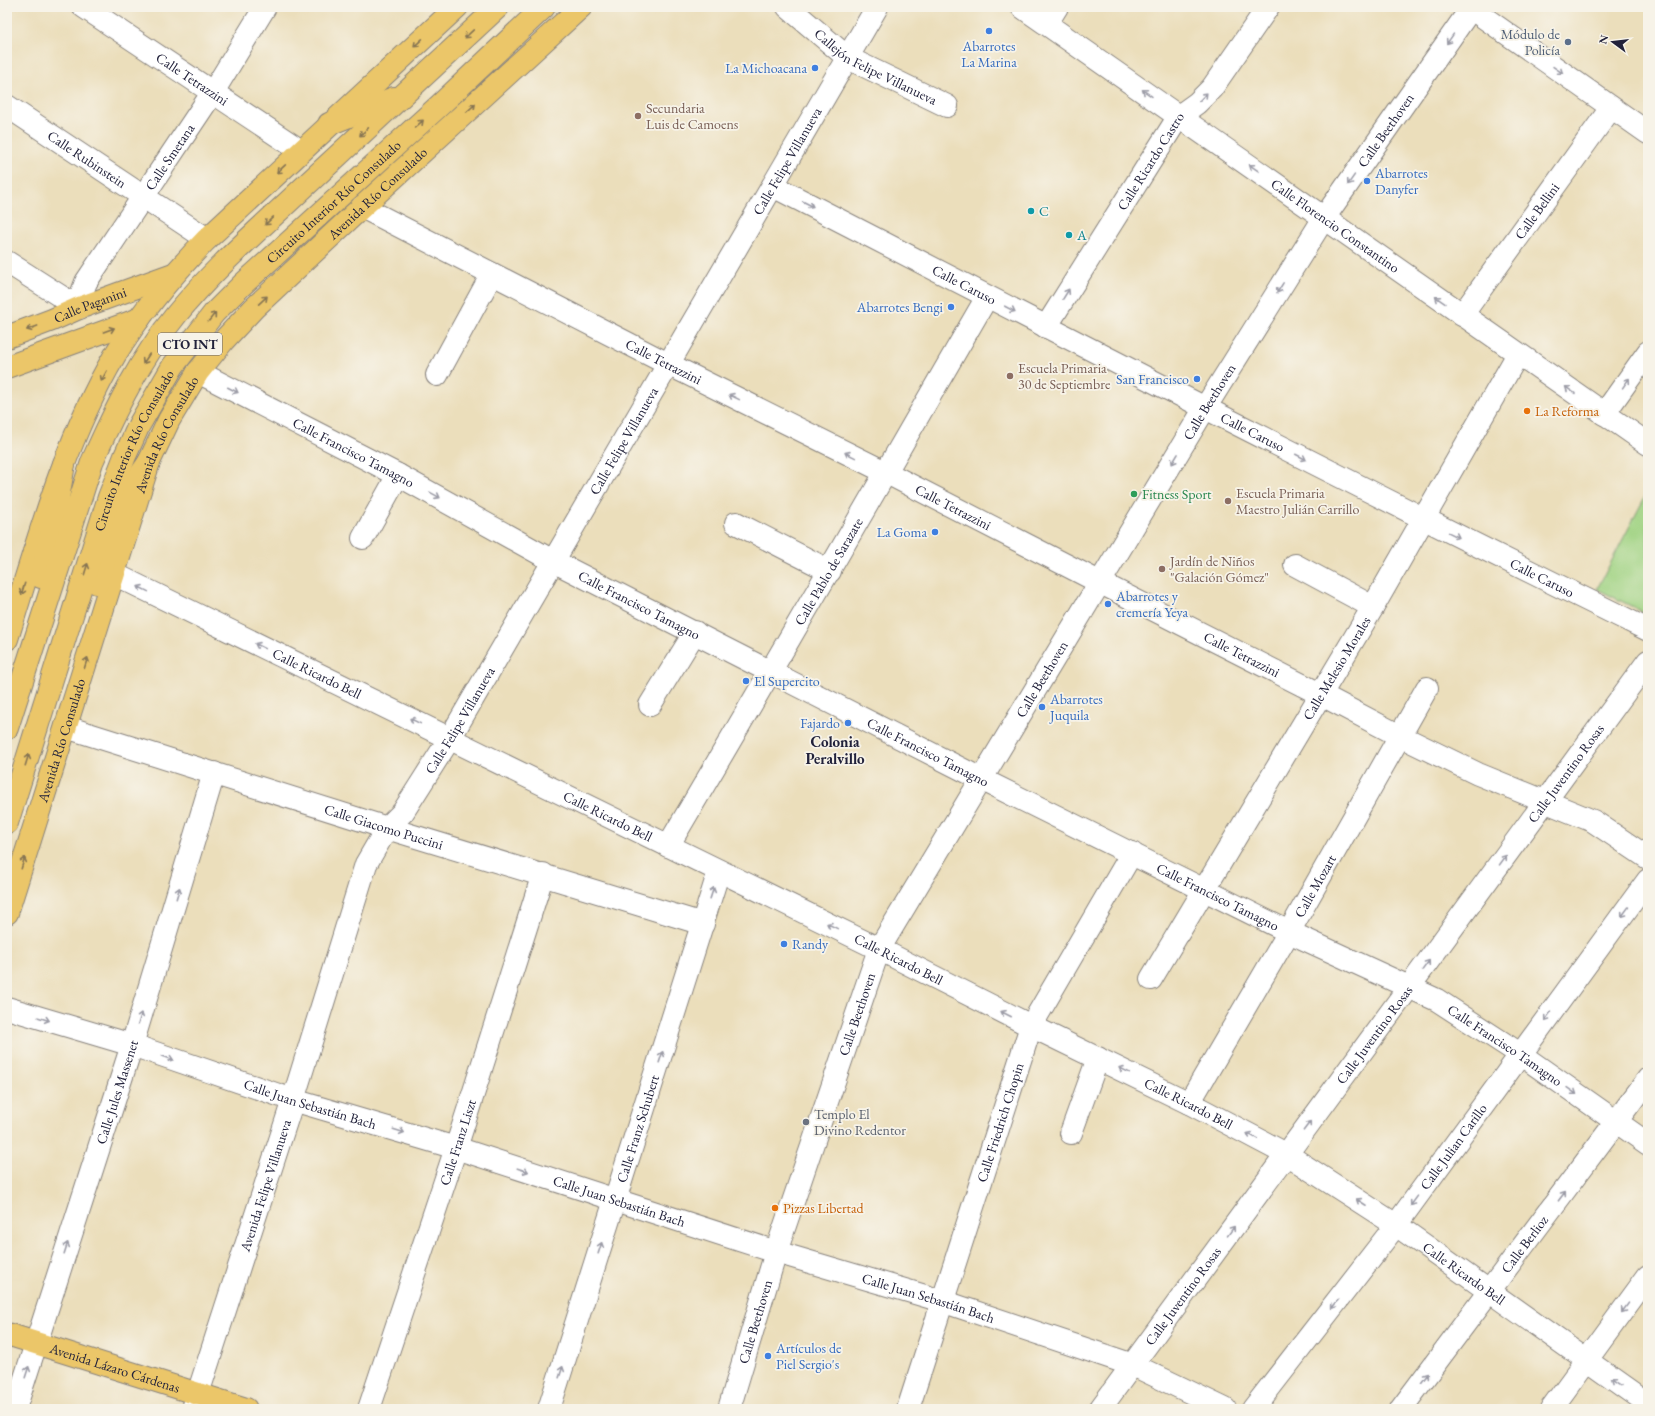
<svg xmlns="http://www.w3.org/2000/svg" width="1655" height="1416" viewBox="0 0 1655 1416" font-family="'EB Garamond',serif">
	<rect width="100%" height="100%" fill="#f7f3e8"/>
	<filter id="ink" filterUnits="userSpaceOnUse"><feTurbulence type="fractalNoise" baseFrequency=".025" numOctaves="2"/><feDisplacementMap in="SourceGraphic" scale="8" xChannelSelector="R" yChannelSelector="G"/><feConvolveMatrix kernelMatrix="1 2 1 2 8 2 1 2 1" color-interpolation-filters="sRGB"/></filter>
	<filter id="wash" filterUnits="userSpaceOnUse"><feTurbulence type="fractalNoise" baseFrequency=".012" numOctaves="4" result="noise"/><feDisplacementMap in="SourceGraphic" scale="16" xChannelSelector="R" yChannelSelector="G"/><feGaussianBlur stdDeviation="0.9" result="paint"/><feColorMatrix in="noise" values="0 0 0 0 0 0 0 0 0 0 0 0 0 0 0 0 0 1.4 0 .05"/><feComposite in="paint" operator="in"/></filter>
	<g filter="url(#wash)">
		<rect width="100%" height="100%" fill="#ebdebb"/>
		<!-- green -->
		<path fill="#a0d383" stroke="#617a5f" d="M 1648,491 L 1648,613 L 1647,614 L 1597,589 Z"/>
	</g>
	<g filter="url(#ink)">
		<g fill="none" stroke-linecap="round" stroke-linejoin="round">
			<defs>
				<g id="minor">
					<path id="s1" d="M 84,7 L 301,151"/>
					<path id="s2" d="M 788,7 L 848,58 L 947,106"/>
					<path id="s3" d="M 1022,7 L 1648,444"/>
					<path d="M 1469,7 L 1648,133"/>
					<path d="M 1047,23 L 1057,7"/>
					<path id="s4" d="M 7,106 L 207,239"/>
					<path id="s5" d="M 773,186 C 1064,336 1355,486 1648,630"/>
					<path id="s6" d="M 362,207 L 668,364 L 885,472 L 1101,583 L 1320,694 L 1400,736 L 1478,774 L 1593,821 L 1648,858"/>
					<path id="s7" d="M 7,262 L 79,308 L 81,295 L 86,282 L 213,92 L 265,7"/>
					<path id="s8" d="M 1462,315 L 1611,108"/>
					<path id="s9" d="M 1046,327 L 1179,116 L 1197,103 L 1212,88 L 1268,7"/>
					<path id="s10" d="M 198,372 L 398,475 L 553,561 L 981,779 L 1289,932 L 1437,1000 L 1520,1054 L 1648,1144"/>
					<path d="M 437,375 L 492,274"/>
					<path d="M 1604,414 L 1648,352"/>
					<path d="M 736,523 L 830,571"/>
					<path d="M 363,538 L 398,475"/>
					<path d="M 1295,565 L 1373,607"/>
					<path id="s11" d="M 114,574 L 879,949 L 1031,1026 L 1189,1103 L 1286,1154 L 1396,1225 L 1648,1404"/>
					<path d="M 650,705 L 695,632"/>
					<path id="s12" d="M 66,727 L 387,828 L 703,924"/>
					<path id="s13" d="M 668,846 C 776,664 881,480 987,297"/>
					<path id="s14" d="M 1151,979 L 1373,607 L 1518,354"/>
					<path id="s15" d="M 7,1008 L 132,1045 L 293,1100 L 456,1148 L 776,1252 L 942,1301 L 1133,1365 L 1225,1409"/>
					<path id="s16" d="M 1189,1103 L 1289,932 L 1427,688"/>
					<path d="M 1071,1133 L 1098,1058"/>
					<path id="s17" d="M 15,1409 L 132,1045 L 214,773"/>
					<path id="s18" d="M 193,1409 L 293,1100 L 366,864 L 387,828 L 403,812 L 450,738 L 877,7"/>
					<path id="s19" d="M 369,1409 L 456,1148 L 543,874"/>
					<path id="s20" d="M 549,1409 L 719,871"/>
					<path id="s21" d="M 729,1409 L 776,1252 L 879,949 L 1205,408 L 1324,218 L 1472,7"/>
					<path id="s22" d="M 908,1409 L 1031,1026 L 1132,853"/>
					<path id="s23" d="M 1100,1409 L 1648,661"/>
					<path id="s24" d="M 1253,1409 L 1396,1225 L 1648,880"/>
					<path id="s25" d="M 1401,1409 L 1648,1079"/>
					<path d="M 1551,1409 L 1648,1276"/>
				</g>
				<g id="major">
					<path id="s26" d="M 7,337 L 52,320 L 79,308 L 173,274"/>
					<path d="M 7,367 L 139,319"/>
					<path d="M 7,639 C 37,543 64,442 115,355 C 141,312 173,274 207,239 L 457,7"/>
					<path id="s27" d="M 7,913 L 149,462 L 169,420 L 198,372 L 224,340 L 254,308 L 362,207 L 581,7"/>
					<path id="s28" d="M 7,1334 L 246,1409"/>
				</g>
				<g id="highway">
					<path d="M 329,124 L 394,98"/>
					<path d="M 41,577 L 53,527 L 64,464"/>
					<path d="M 97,583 C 111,542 123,497 149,462"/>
					<path d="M 7,728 L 92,462 C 115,410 140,359 176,315 C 214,268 260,229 303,188 C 368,128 433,67 498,7"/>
					<path id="s29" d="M 7,823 L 109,497 L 125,456 L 139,425 L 173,366 L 214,313 L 242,285 L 440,105 L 544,7"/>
				</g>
			</defs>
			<!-- minor casing -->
			<use href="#minor" stroke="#86807b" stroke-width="24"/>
			<!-- major casing -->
			<use href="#major" stroke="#86807b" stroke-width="24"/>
			<!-- highway casing -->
			<use href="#highway" stroke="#86807b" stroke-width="24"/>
			<!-- minor -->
			<use href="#minor" stroke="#fff" stroke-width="22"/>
			<!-- major -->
			<use href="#major" stroke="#ebc669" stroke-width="22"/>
			<!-- highway -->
			<use href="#highway" stroke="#ebc669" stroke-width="22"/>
		</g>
		<!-- one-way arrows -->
		<defs><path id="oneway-shaft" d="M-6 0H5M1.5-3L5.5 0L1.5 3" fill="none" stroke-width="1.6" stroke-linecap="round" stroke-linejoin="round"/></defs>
		<g stroke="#867452">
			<use href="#oneway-shaft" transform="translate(469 34) rotate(137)"/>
			<use href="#oneway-shaft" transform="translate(418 43) rotate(137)"/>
			<use href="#oneway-shaft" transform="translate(471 108) rotate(-42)"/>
			<use href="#oneway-shaft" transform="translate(419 124) rotate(-42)"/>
			<use href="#oneway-shaft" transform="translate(364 132) rotate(137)"/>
			<use href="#oneway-shaft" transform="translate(281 169) rotate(137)"/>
			<use href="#oneway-shaft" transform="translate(269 221) rotate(137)"/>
			<use href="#oneway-shaft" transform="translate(263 300) rotate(-43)"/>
			<use href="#oneway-shaft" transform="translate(212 317) rotate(-51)"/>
			<use href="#oneway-shaft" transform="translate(32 328) rotate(160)"/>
			<use href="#oneway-shaft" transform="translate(109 330) rotate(-20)"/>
			<use href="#oneway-shaft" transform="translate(146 359) rotate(123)"/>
			<use href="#oneway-shaft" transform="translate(104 376) rotate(119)"/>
			<use href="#oneway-shaft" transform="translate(86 569) rotate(-73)"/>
			<use href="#oneway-shaft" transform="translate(23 589) rotate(107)"/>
			<use href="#oneway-shaft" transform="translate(86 663) rotate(-73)"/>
			<use href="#oneway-shaft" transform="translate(27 760) rotate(-73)"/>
			<use href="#oneway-shaft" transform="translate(23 863) rotate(-73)"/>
		</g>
		<g stroke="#9c9ca7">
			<use href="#oneway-shaft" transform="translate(1450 39) rotate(125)"/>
			<use href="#oneway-shaft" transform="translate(1558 70) rotate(35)"/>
			<use href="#oneway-shaft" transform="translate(1147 93) rotate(-145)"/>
			<use href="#oneway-shaft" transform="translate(1203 97) rotate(-46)"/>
			<use href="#oneway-shaft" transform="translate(1254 168) rotate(-145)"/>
			<use href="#oneway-shaft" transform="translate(1351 180) rotate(125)"/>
			<use href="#oneway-shaft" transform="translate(808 204) rotate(27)"/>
			<use href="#oneway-shaft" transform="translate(1280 288) rotate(122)"/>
			<use href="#oneway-shaft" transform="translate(1066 294) rotate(-58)"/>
			<use href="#oneway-shaft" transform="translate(1440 300) rotate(-145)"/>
			<use href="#oneway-shaft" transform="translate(1010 309) rotate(28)"/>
			<use href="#oneway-shaft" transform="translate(1626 383) rotate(-55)"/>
			<use href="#oneway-shaft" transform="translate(233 390) rotate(27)"/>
			<use href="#oneway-shaft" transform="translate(1570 390) rotate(-145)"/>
			<use href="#oneway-shaft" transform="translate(734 397) rotate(-154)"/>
			<use href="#oneway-shaft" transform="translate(850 455) rotate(-154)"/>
			<use href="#oneway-shaft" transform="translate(1301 457) rotate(27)"/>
			<use href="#oneway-shaft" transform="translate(1175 459) rotate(121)"/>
			<use href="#oneway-shaft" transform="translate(435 495) rotate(29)"/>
			<use href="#oneway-shaft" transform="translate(1454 535) rotate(26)"/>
			<use href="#oneway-shaft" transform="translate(143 589) rotate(-154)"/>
			<use href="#oneway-shaft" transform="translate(260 646) rotate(-154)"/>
			<use href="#oneway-shaft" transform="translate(415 721) rotate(-154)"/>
			<use href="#oneway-shaft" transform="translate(1503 860) rotate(-54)"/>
			<use href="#oneway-shaft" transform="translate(178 893) rotate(-73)"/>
			<use href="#oneway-shaft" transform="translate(712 893) rotate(-72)"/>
			<use href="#oneway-shaft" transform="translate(1625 912) rotate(126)"/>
			<use href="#oneway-shaft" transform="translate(832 926) rotate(-154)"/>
			<use href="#oneway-shaft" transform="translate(1426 965) rotate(-54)"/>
			<use href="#oneway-shaft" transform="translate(1006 1014) rotate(-153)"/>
			<use href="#oneway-shaft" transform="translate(1548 1016) rotate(126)"/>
			<use href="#oneway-shaft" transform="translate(140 1018) rotate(-73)"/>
			<use href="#oneway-shaft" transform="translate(44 1019) rotate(17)"/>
			<use href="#oneway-shaft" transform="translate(661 1057) rotate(-72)"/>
			<use href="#oneway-shaft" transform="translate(168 1058) rotate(19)"/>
			<use href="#oneway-shaft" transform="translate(1124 1070) rotate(-154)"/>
			<use href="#oneway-shaft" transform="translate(1572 1091) rotate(35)"/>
			<use href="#oneway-shaft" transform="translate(1307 1126) rotate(-53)"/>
			<use href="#oneway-shaft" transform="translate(399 1131) rotate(17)"/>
			<use href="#oneway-shaft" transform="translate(1252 1136) rotate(-152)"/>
			<use href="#oneway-shaft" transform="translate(523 1170) rotate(18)"/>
			<use href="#oneway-shaft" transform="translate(1562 1196) rotate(-53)"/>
			<use href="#oneway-shaft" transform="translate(1414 1201) rotate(126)"/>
			<use href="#oneway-shaft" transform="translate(1361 1202) rotate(-147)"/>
			<use href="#oneway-shaft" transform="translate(1231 1231) rotate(-54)"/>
			<use href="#oneway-shaft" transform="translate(66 1248) rotate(-72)"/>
			<use href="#oneway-shaft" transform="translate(600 1248) rotate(-72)"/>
			<use href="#oneway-shaft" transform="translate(1335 1304) rotate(128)"/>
			<use href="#oneway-shaft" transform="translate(1625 1308) rotate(126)"/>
			<use href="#oneway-shaft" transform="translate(27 1372) rotate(-72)"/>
			<use href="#oneway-shaft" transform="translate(561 1372) rotate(-72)"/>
			<use href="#oneway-shaft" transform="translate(1425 1378) rotate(-53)"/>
			<use href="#oneway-shaft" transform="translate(1616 1382) rotate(-145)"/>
		</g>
	</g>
	<!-- markers -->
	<g fill="#3f7fe0" stroke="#f7f3e8" stroke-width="1.5">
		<circle cx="989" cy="31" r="4"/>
		<circle cx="815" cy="68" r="4"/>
		<circle cx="1367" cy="181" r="4"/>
		<circle cx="951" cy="307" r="4"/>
		<circle cx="1197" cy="379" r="4"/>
		<circle cx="935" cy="532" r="4"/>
		<circle cx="1108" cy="604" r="4"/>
		<circle cx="746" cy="681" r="4"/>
		<circle cx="1042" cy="707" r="4"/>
		<circle cx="848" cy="723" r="4"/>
		<circle cx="784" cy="944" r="4"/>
		<circle cx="768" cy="1356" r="4"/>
	</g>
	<circle fill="#5c6f8a" stroke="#f7f3e8" stroke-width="1.5" cx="1568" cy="42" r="4"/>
	<g fill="#8d6e63" stroke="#f7f3e8" stroke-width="1.5">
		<circle cx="638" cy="116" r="4"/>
		<circle cx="1010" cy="376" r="4"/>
		<circle cx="1228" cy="501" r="4"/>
		<circle cx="1162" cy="569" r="4"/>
	</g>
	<g fill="#0f9aa8" stroke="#f7f3e8" stroke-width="1.5">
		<circle cx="1031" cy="211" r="4"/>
		<circle cx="1069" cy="235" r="4"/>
	</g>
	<g fill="#e8710a" stroke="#f7f3e8" stroke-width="1.5">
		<circle cx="1527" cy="411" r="4"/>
		<circle cx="775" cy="1208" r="4"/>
	</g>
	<circle fill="#2e9e5b" stroke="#f7f3e8" stroke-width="1.5" cx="1134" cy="494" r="4"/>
	<circle fill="#6b7280" stroke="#f7f3e8" stroke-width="1.5" cx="806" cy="1122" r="4"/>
	<g text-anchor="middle" stroke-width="3.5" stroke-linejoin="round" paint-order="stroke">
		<!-- shield labels -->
		<rect fill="#f7f3e8" stroke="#62616f" stroke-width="1" x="158" y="333" width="64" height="22" rx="3"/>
		<g font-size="13" font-weight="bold" fill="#22223b">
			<text x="190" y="349">CTO INT</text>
		</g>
		<!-- service labels -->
		<g font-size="14" fill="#4e5e75" stroke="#f7f3e8" text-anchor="end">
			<text x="1560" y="39">Módulo de<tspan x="1560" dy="16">Policía</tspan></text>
		</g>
		<!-- shop labels -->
		<g font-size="14" fill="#366cbe" stroke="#f7f3e8" text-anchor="start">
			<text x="989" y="51" text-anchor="middle">Abarrotes<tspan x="989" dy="16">La Marina</tspan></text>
			<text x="807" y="73" text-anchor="end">La Michoacana</text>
			<text x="1375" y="178">Abarrotes<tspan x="1375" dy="16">Danyfer</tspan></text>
			<text x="943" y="312" text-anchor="end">Abarrotes Bengi</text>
			<text x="1189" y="384" text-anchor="end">San Francisco</text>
			<text x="927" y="537" text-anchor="end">La Goma</text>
			<text x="1116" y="601">Abarrotes y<tspan x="1116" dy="16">cremería Yeya</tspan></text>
			<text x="754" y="686">El Supercito</text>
			<text x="1050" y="704">Abarrotes<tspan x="1050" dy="16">Juquila</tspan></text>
			<text x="840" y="728" text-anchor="end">Fajardo</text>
			<text x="792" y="949">Randy</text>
			<text x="776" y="1353">Artículos de<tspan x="776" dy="16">Piel Sergio's</tspan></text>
		</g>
		<!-- street labels -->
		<g font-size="14" fill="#22223b" stroke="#f7f3e8">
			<text dy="5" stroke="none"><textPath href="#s2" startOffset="107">Callejón Felipe Villanueva</textPath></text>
			<text dy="5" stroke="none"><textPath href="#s1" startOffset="130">Calle Tetrazzini</textPath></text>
			<text dy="5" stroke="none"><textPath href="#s21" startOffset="1447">Calle Beethoven</textPath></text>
			<text dy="5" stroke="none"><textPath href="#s7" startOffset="263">Calle Smetana</textPath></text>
			<text dy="5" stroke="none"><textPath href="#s4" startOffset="96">Calle Rubinstein</textPath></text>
			<text dy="5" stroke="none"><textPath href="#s18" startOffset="1392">Calle Felipe Villanueva</textPath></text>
			<text dy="5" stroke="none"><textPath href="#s9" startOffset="196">Calle Ricardo Castro</textPath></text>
			<text dy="5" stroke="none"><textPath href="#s27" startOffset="829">Avenida Río Consulado</textPath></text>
			<text dy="5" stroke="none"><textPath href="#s29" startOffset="718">Circuito Interior Río Consulado</textPath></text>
			<text dy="5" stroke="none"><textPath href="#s8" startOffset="128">Calle Bellini</textPath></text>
			<text dy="5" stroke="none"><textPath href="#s3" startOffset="382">Calle Florencio Constantino</textPath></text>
			<text dy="5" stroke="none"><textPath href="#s5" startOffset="215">Calle Caruso</textPath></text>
			<text dy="5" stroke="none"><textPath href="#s26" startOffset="89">Calle Paganini</textPath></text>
			<text dy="5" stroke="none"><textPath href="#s6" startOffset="339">Calle Tetrazzini</textPath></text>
			<text dy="5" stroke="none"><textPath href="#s21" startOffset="1123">Calle Beethoven</textPath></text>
			<text dy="5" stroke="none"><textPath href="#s5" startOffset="539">Calle Caruso</textPath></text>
			<text dy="5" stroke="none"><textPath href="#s27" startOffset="505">Avenida Río Consulado</textPath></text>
			<text dy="5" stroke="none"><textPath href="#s18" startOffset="1068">Calle Felipe Villanueva</textPath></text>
			<text dy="5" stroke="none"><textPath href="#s29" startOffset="394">Circuito Interior Río Consulado</textPath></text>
			<text dy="5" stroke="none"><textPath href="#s10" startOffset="175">Calle Francisco Tamagno</textPath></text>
			<text dy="5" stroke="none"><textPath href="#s6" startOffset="663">Calle Tetrazzini</textPath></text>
			<text dy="5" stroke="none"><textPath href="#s13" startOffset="318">Calle Pablo de Sarazate</textPath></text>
			<text dy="5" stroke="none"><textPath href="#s5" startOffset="863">Calle Caruso</textPath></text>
			<text dy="5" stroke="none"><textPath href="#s10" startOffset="499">Calle Francisco Tamagno</textPath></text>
			<text dy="5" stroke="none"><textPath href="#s6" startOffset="987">Calle Tetrazzini</textPath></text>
			<text dy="5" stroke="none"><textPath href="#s14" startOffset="362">Calle Melesio Morales</textPath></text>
			<text dy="5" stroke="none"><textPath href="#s11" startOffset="226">Calle Ricardo Bell</textPath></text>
			<text dy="5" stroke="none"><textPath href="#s21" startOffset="799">Calle Beethoven</textPath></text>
			<text dy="5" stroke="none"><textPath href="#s18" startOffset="744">Calle Felipe Villanueva</textPath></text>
			<text dy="5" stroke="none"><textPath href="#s27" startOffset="181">Avenida Río Consulado</textPath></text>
			<text dy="5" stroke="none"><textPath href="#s10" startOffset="823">Calle Francisco Tamagno</textPath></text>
			<text dy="5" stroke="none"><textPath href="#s23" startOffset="788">Calle Juventino Rosas</textPath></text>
			<text dy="5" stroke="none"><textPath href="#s11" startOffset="550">Calle Ricardo Bell</textPath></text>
			<text dy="5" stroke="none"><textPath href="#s12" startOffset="333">Calle Giacomo Puccini</textPath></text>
			<text dy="5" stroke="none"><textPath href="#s16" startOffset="251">Calle Mozart</textPath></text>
			<text dy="5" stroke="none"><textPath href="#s10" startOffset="1147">Calle Francisco Tamagno</textPath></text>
			<text dy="5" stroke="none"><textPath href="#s11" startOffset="874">Calle Ricardo Bell</textPath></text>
			<text dy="5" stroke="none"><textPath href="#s21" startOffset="415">Calle Beethoven</textPath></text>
			<text dy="5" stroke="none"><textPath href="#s23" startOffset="464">Calle Juventino Rosas</textPath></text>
			<text dy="5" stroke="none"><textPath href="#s10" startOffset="1471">Calle Francisco Tamagno</textPath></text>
			<text dy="5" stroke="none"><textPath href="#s17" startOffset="333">Calle Jules Massenet</textPath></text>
			<text dy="5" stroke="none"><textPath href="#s11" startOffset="1198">Calle Ricardo Bell</textPath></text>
			<text dy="5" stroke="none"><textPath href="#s15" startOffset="318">Calle Juan Sebastián Bach</textPath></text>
			<text dy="5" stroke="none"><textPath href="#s22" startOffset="301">Calle Friedrich Chopin</textPath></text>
			<text dy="5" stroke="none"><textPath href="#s20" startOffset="294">Calle Franz Schubert</textPath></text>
			<text dy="5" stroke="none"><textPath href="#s19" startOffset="281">Calle Franz Liszt</textPath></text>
			<text dy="5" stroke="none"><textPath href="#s24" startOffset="330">Calle Julian Carillo</textPath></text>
			<text dy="5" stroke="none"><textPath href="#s18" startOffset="235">Avenida Felipe Villanueva</textPath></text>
			<text dy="5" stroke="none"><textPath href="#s15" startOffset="642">Calle Juan Sebastián Bach</textPath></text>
			<text dy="5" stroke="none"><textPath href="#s25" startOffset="206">Calle Berlioz</textPath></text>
			<text dy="5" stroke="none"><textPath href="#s11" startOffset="1522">Calle Ricardo Bell</textPath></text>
			<text dy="5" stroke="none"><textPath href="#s23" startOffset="140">Calle Juventino Rosas</textPath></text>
			<text dy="5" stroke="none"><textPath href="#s15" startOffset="966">Calle Juan Sebastián Bach</textPath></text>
			<text dy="5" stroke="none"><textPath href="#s21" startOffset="91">Calle Beethoven</textPath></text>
			<text dy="5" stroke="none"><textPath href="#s28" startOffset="113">Avenida Lázaro Cárdenas</textPath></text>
		</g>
		<!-- education labels -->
		<g font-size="14" fill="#785e54" stroke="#f7f3e8" text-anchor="start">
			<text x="646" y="113">Secundaria<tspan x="646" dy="16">Luis de Camoens</tspan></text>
			<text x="1018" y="373">Escuela Primaria<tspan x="1018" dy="16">30 de Septiembre</tspan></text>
			<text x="1236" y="498">Escuela Primaria<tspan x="1236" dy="16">Maestro Julián Carrillo</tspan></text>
			<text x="1170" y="566">Jardín de Niños<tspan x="1170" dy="16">"Galación Gómez"</tspan></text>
		</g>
		<!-- culture labels -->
		<g font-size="14" fill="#0d838f" stroke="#f7f3e8" text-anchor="start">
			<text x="1039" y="216">C</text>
			<text x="1077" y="240">A</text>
		</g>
		<!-- food labels -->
		<g font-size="14" fill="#c56008" stroke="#f7f3e8" text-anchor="start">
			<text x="1535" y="416">La Reforma</text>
			<text x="783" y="1213">Pizzas Libertad</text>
		</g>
		<!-- leisure labels -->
		<g font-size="14" fill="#27864d" stroke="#f7f3e8" text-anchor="start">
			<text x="1142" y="499">Fitness Sport</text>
		</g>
		<!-- worship labels -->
		<g font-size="14" fill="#5b616d" stroke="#f7f3e8" text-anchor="start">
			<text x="814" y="1119">Templo El<tspan x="814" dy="16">Divino Redentor</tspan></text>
		</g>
		<!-- neighbourhood labels -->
		<g font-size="15" font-weight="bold" fill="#22223b" stroke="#f7f3e8">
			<text x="835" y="747">Colonia<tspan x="835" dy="17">Peralvillo</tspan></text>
		</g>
	</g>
	<!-- margin -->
	<rect width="1655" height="1416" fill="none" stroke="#f7f3e8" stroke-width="24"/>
	<!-- north arrow -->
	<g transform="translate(1613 42) rotate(285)" stroke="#f7f3e8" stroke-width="3" paint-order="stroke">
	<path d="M0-3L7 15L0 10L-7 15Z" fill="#22223b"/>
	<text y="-6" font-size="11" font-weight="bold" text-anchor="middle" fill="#22223b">N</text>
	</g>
</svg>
